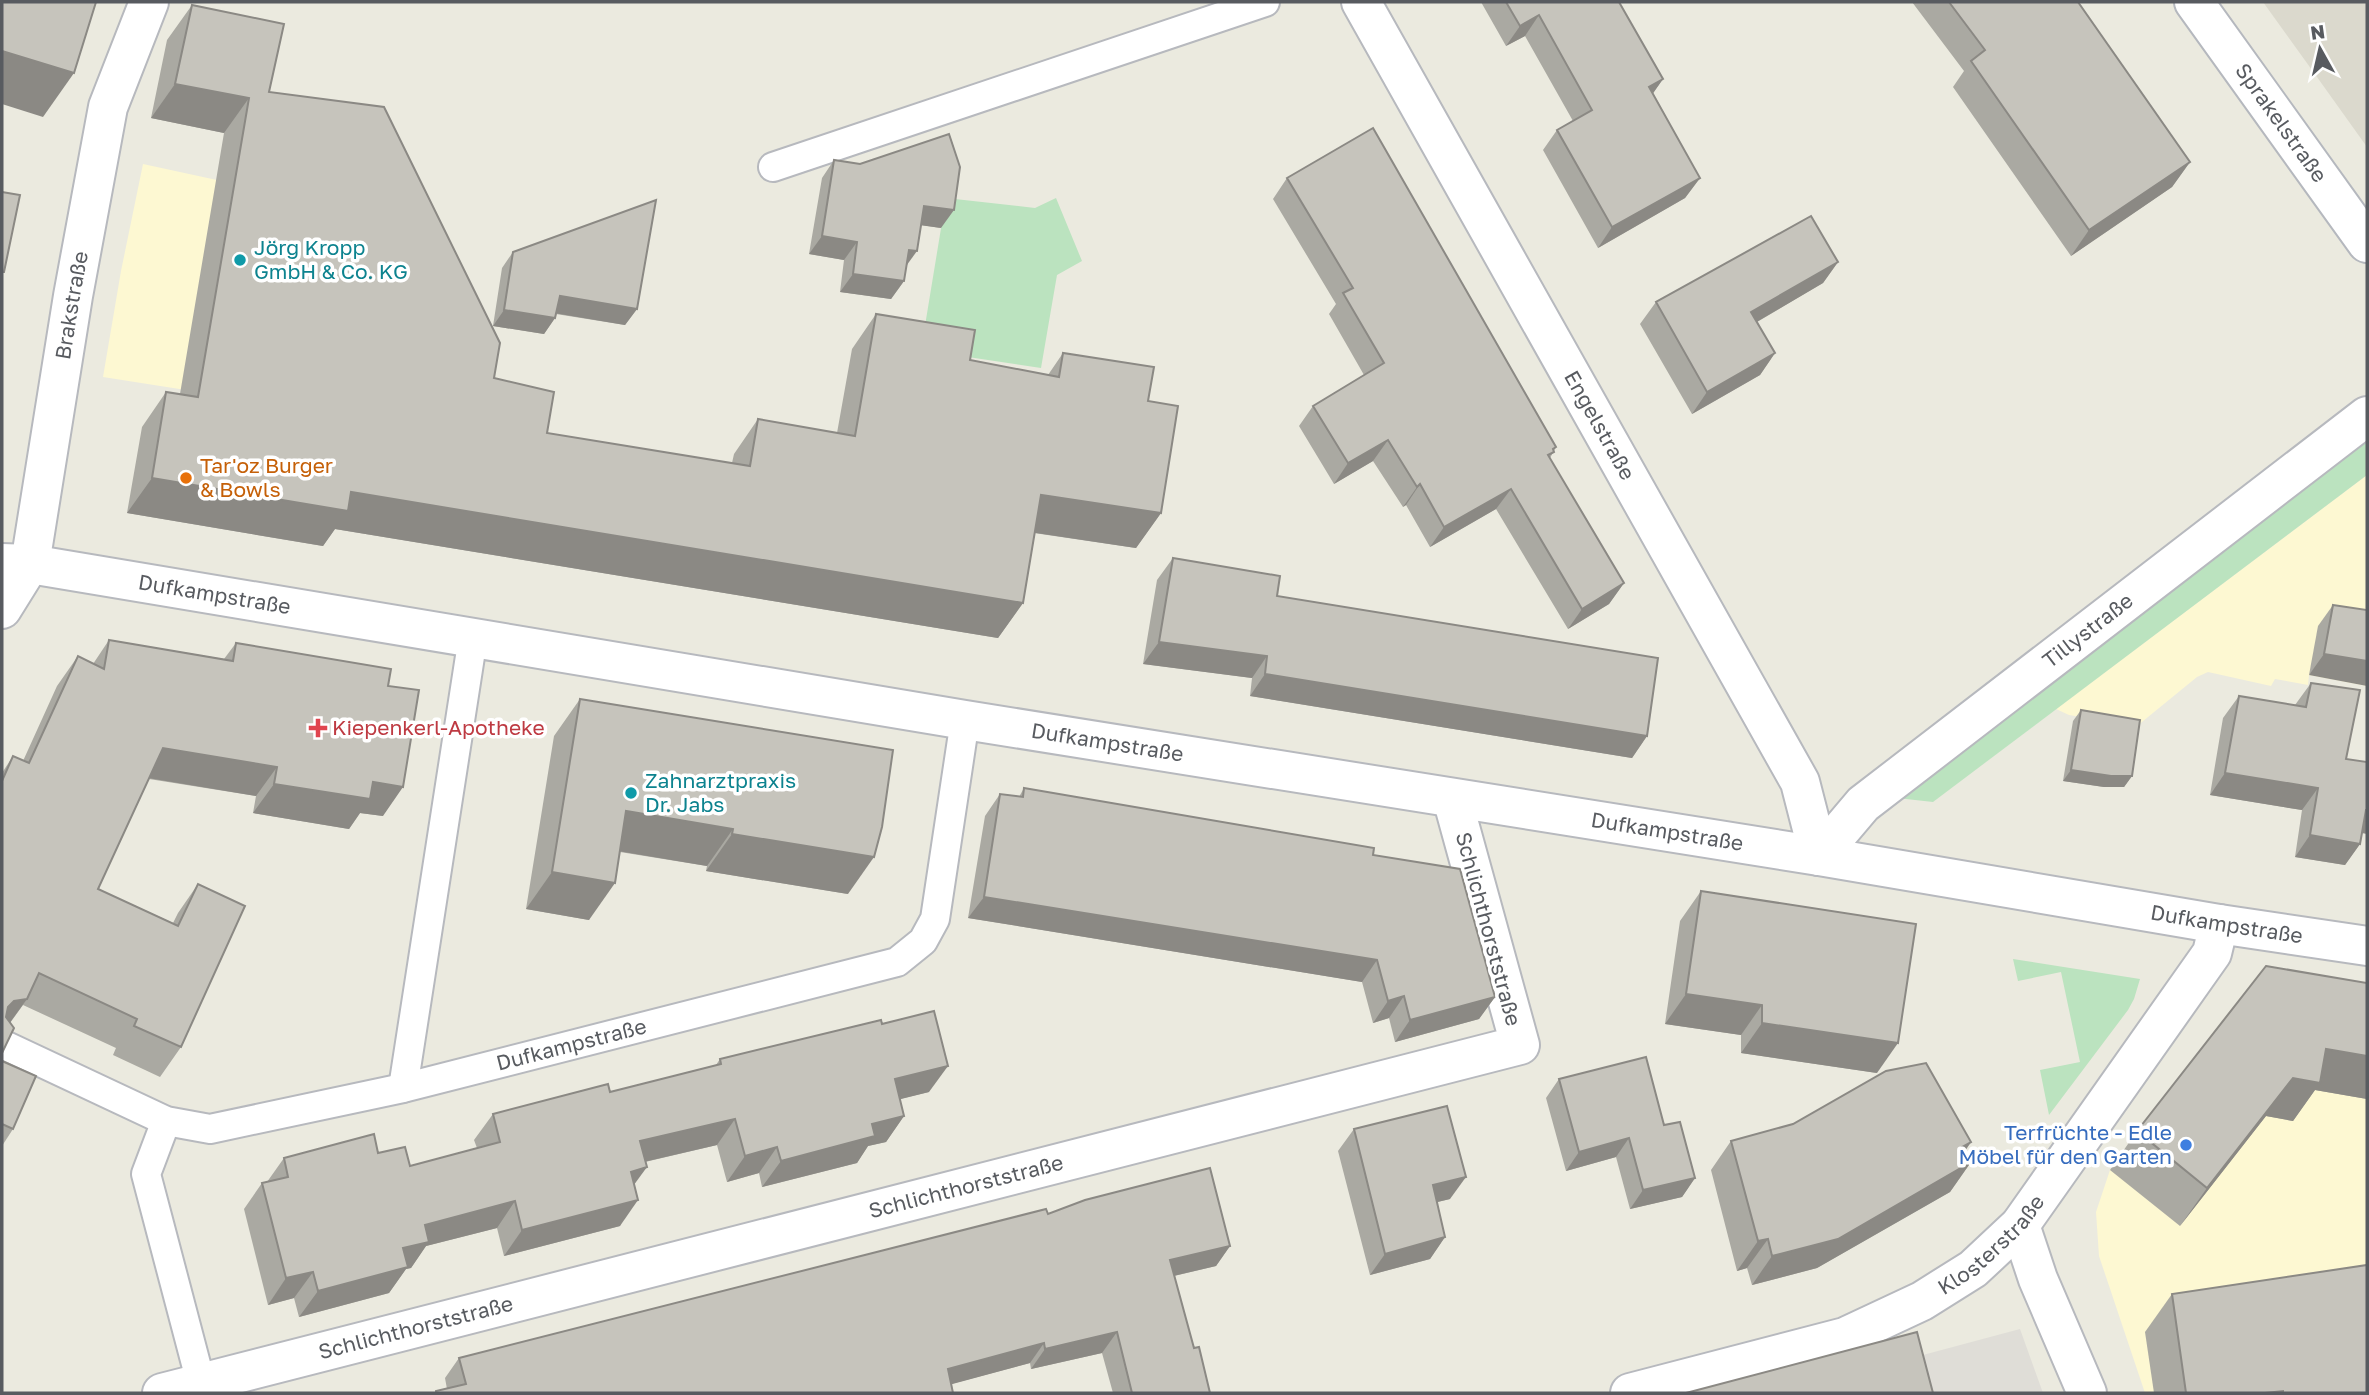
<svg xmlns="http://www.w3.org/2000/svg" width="2369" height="1395" viewBox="0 0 2369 1395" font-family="'Golos Text',sans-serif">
	<rect width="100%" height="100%" fill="#ebeadf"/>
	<!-- commercial -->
	<g fill="#fdf8d2">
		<path d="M 143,164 L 286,195 L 224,396 L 103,377 L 121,271 Z"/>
		<path d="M 2367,475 L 2367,686 L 2309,675 L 2308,685 L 2275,679 L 2271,686 L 2208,672 L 2197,677 L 2137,726 L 2069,715 L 2056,709 Z"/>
		<path d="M 2239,1004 L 2367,1025 L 2367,1393 L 2145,1393 L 2099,1256 L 2096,1212 L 2110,1170 Z"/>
	</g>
	<!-- industrial -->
	<path fill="#dfddd7" d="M 2020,1329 L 2043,1393 L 1781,1393 Z"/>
	<!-- education -->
	<path fill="#dbd9cd" d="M 2263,2 L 2367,2 L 2367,147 L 2317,77 Z"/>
	<!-- green -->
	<g fill="#bbe3bf">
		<path d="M 946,198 L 1035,208 L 1056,198 L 1082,261 L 1057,275 L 1041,368 L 921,350 Z"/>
		<path d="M 2367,436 L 2367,475 L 1933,802 L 1897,798 Z"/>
		<path d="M 2013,959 L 2140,979 L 2134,999 L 2128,1010 L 2049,1115 L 2040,1070 L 2080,1062 L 2061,972 L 2018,981 Z"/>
	</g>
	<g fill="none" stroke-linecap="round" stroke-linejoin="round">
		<defs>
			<g id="service">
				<path d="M 773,167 L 1265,2"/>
				<path id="s1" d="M 2,1044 L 166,1121 L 210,1129 L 403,1088 L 897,962 L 923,941 L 935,919 L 965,720"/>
				<path d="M 403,1088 L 473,637"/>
				<path d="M 166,1121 L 146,1174 L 201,1383"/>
			</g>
			<g id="minor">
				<path id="s2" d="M 1361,2 L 1800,782 L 1819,856"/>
				<path id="s3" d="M 2,563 L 30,564 L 965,720 L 1819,856 L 2219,924 L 2367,946"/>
				<path id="s4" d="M 2,609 L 30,564 L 73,296 L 108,107 L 149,2"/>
				<path id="s5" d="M 1819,856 L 1863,804 L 2367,416"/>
				<path d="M 2020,1225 L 2038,1279 L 2087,1393"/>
				<path id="s6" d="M 162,1393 L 1520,1045 L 1452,798"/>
				<path id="s7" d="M 1630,1393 L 1845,1337 L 1922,1301 L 1973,1269 L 2020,1225 L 2212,953 L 2219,924"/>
			</g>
			<g id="secondary">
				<path id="s8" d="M 2194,2 L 2367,243"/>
			</g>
		</defs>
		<!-- service casing -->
		<use href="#service" stroke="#b7b9be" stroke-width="32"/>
		<!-- minor casing -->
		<use href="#minor" stroke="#b7b9be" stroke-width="42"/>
		<!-- secondary casing -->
		<use href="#secondary" stroke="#b5b8be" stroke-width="42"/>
		<!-- service -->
		<use href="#service" stroke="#fff" stroke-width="28"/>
		<!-- minor -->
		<use href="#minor" stroke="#fff" stroke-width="38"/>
		<!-- secondary -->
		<use href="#secondary" stroke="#fff" stroke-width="38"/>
	</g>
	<!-- wall -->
	<g fill="#aaa9a2">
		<path d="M 1481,2 L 1619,2 L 1663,79 L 1653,93 L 1700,178 L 1685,198 L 1598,248 L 1543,150 L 1557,130 L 1573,121 L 1525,36 L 1506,46 Z"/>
		<path d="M 1912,2 L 2078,2 L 2190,162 L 2172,187 L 2071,256 L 1953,87 L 1964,71 Z"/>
		<path d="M 192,5 L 269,92 L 494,378 L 547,433 L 732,463 L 734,454 L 758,419 L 837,433 L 852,349 L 876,314 L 970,360 L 1048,375 L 1063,353 L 1148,401 L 1161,513 L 1136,548 L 1034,533 L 1023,603 L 998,638 L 335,529 L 323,546 L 127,513 L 142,427 L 166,392 L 180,394 L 224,133 L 151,118 L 167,40 Z"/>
		<path d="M 834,160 L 941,228 L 921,225 L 906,266 L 904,281 L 891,299 L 840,292 L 844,260 L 809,254 L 822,178 Z"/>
		<path d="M 1287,178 L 1556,447 L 1550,458 L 1624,583 L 1609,604 L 1568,629 L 1496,509 L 1430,547 L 1406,505 L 1403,507 L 1373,461 L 1334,484 L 1299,426 L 1313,406 L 1364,375 L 1329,314 L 1336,304 L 1273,199 Z"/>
		<path d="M 513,252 L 637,309 L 625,325 L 556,314 L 555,318 L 544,334 L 493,326 L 502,268 Z"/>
		<path d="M 1838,262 L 1823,283 L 1757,322 L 1775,353 L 1760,375 L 1692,414 L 1640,324 L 1656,302 Z"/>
		<path d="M 1173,558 L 1277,596 L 1647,736 L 1632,758 L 1250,696 L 1252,678 L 1143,664 L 1157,580 Z"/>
		<path d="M 2333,605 L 2367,610 L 2309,675 L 2318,626 Z"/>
		<path d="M 109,640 L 224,659 L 236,643 L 388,686 L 383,816 L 360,813 L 349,829 L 253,813 L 256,796 L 149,779 L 98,889 L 173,923 L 178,913 L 198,884 L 181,1047 L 160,1077 L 113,1055 L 116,1048 L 23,1005 L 10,1023 L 2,1053 L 2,773 L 13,756 L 23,761 L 57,686 L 78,656 L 93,664 Z"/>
		<path d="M 2311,683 L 2346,759 L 2362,833 L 2360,844 L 2345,865 L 2295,857 L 2302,810 L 2210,795 L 2223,718 L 2239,696 L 2295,705 Z"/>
		<path d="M 580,699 L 848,894 L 706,871 L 707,866 L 620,852 L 589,920 L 526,909 L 554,736 Z"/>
		<path d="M 2081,710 L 2132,776 L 2124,787 L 2104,787 L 2063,781 L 2073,721 Z"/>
		<path d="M 1024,788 L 1373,855 L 1495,997 L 1479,1019 L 1395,1042 L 1389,1018 L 1373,1023 L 1362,982 L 968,918 L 985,816 L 1000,794 L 1019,797 Z"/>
		<path d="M 1701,891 L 1877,1073 L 1741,1053 L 1741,1035 L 1665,1024 L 1680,921 Z"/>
		<path d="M 2367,983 L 2367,1099 L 2315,1090 L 2293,1121 L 2266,1116 L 2180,1226 L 2110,1170 L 2137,1131 Z"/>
		<path d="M 882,1024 L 929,1092 L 900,1099 L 904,1116 L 886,1142 L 868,1146 L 857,1163 L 762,1187 L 759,1173 L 727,1182 L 717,1145 L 645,1162 L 634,1185 L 620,1226 L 504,1256 L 497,1228 L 426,1246 L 411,1268 L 406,1269 L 389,1293 L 299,1317 L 294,1298 L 268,1305 L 244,1209 L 262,1183 L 267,1182 L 284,1158 L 378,1153 L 410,1166 L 477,1148 L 474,1140 L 493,1114 L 610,1092 L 716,1065 L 720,1059 Z"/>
		<path d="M 2,1061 L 13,1129 L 2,1146 Z"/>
		<path d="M 1559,1079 L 1695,1178 L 1682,1197 L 1630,1209 L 1616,1157 L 1566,1171 L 1546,1098 Z"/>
		<path d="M 1354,1129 L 1450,1199 L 1437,1202 L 1445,1237 L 1430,1259 L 1370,1275 L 1338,1151 Z"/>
		<path d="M 1731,1141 L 1971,1142 L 1965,1151 L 1971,1162 L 1950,1192 L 1817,1268 L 1752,1285 L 1747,1268 L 1737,1271 L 1711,1170 Z"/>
		<path d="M 1048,1214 L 1230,1246 L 1216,1266 L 1174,1276 L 1194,1348 L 1210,1393 L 1113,1393 L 1102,1353 L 1031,1369 L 1030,1363 L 951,1384 L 953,1393 L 435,1393 L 436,1391 L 447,1389 L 445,1378 L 459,1358 Z"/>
		<path d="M 2172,1294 L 2367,1393 L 2154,1393 L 2145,1332 Z"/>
	</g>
	<!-- shaded-wall -->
	<g fill="#8b8984">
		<path d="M 1539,15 L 1525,36 L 1506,46 L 1520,26 Z"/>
		<path d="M 2,51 L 74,73 L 43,117 L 2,104 Z"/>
		<path d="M 1663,79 L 1649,99 L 1649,87 Z"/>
		<path d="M 175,84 L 249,98 L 224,133 L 151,118 Z"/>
		<path d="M 2190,162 L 2172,187 L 2071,256 L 2089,230 Z"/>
		<path d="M 1700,178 L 1685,198 L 1598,248 L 1612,227 Z"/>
		<path d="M 924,206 L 954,210 L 941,228 L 912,224 Z"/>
		<path d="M 822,236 L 857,242 L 844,260 L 809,254 Z"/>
		<path d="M 909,250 L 917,251 L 904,269 Z"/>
		<path d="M 1838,262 L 1823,283 L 1736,334 L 1751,312 Z"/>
		<path d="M 853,274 L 904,281 L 891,299 L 840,292 Z"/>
		<path d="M 560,296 L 637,309 L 625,325 L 548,312 Z"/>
		<path d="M 504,310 L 555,318 L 544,334 L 493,326 Z"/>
		<path d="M 1775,353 L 1760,375 L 1692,414 L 1707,392 Z"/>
		<path d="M 1388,440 L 1373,461 L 1334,484 L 1348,463 Z"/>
		<path d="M 152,478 L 351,492 L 1023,603 L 998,638 L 335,529 L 323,546 L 127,513 Z"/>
		<path d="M 1420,484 L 1406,505 L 1403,507 L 1417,487 Z"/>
		<path d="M 1511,489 L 1496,509 L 1430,547 L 1444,527 Z"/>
		<path d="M 1041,495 L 1161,513 L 1136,548 L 1016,530 Z"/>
		<path d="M 1624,583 L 1609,604 L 1568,629 L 1582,609 Z"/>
		<path d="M 1159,642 L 1267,656 L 1252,678 L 1143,664 Z"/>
		<path d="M 2324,654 L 2367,661 L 2367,686 L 2309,675 Z"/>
		<path d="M 1265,674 L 1647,736 L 1632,758 L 1250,696 Z"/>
		<path d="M 163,748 L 277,767 L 256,796 L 142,777 Z"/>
		<path d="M 2071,770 L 2132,776 L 2124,787 L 2104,787 L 2063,781 Z"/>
		<path d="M 2225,773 L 2318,788 L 2302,810 L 2210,795 Z"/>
		<path d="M 373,782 L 403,787 L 383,816 L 360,813 L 349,829 L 253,813 L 274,784 Z"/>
		<path d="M 2366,810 L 2367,810 L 2367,834 L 2351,831 Z"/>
		<path d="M 626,811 L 733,829 L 707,866 L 600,848 Z"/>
		<path d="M 732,834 L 874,857 L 848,894 L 706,871 Z"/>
		<path d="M 2310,835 L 2360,844 L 2345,865 L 2295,857 Z"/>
		<path d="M 552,872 L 615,883 L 589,920 L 526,909 Z"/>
		<path d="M 984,897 L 1377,960 L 1362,982 L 968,918 Z"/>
		<path d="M 1686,994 L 1762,1005 L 1741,1035 L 1665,1024 Z"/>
		<path d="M 1404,996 L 1389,1018 L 1373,1023 L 1388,1001 Z"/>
		<path d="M 1495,997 L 1479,1019 L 1395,1042 L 1410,1020 Z"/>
		<path d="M 27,999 L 6,1028 L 2,1029 L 8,1007 L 14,1001 Z"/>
		<path d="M 1762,1023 L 1898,1043 L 1877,1073 L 1741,1053 Z"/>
		<path d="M 2326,1049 L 2367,1056 L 2367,1099 L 2315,1090 L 2293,1121 L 2266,1116 L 2180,1226 L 2207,1188 L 2293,1078 Z"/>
		<path d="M 948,1066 L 929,1092 L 877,1105 L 895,1079 Z"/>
		<path d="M 904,1116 L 886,1142 L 868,1146 L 857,1163 L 762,1187 L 781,1161 L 872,1124 Z"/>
		<path d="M 735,1119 L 717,1145 L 622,1167 L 640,1141 Z"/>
		<path d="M 1629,1138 L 1616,1157 L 1566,1171 L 1579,1152 Z"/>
		<path d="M 1971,1142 L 1950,1172 L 1962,1147 Z"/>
		<path d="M 777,1147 L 759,1173 L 727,1182 L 745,1156 Z"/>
		<path d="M 1971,1162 L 1950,1192 L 1817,1268 L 1752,1285 L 1772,1256 Z"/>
		<path d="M 647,1167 L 628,1193 L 631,1172 Z"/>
		<path d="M 1466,1177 L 1450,1199 L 1417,1207 L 1433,1185 Z"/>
		<path d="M 1695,1178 L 1682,1197 L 1630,1209 L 1643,1190 Z"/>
		<path d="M 638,1200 L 620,1226 L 504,1256 L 522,1230 Z"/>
		<path d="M 515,1201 L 497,1228 L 426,1246 L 411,1268 L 406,1269 L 389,1293 L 299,1317 L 318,1291 L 403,1248 L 425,1225 Z"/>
		<path d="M 1445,1237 L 1430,1259 L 1370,1275 L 1385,1254 Z"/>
		<path d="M 1768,1239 L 1747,1268 L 1737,1271 L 1758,1241 Z"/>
		<path d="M 1230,1246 L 1216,1266 L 1156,1280 L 1170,1260 Z"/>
		<path d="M 313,1272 L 294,1298 L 268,1305 L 286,1278 Z"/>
		<path d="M 1117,1332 L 1102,1353 L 1031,1369 L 1045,1349 Z"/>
		<path d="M 1044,1343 L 1030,1363 L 934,1389 L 948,1369 Z"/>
	</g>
	<!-- building -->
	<g fill="#c6c4bc" stroke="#8b8984" stroke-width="2">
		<path d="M 2,2 L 96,2 L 74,73 L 2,51 Z"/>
		<path d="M 1506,2 L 1619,2 L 1663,79 L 1649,87 L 1700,178 L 1612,227 L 1557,130 L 1592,110 L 1539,15 L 1520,26 Z"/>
		<path d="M 1949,2 L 2078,2 L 2190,162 L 2089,230 L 1971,61 L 1985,50 Z"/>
		<path d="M 192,5 L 284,24 L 269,92 L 384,107 L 500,343 L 494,378 L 554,392 L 547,433 L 750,466 L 758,419 L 855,436 L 876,314 L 975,330 L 970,360 L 1059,377 L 1063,353 L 1154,367 L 1148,401 L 1178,406 L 1161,513 L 1041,495 L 1023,603 L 351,492 L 348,511 L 152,478 L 166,392 L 198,397 L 249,98 L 175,84 Z"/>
		<path d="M 1373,128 L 1556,447 L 1553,449 L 1554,452 L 1548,455 L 1624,583 L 1582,609 L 1511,489 L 1444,527 L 1420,484 L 1417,487 L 1388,440 L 1348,463 L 1313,406 L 1384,363 L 1343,293 L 1353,288 L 1287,178 Z"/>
		<path d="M 949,134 L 960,167 L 954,210 L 924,206 L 917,251 L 909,250 L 904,281 L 853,274 L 857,242 L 822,236 L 834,160 L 860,164 Z"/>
		<path d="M 2,192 L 20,195 L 4,272 L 2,272 Z"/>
		<path d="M 656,200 L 637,309 L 560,296 L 555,318 L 504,310 L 513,252 Z"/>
		<path d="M 1811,216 L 1838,262 L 1751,312 L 1775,353 L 1707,392 L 1656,302 Z"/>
		<path d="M 1173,558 L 1280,576 L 1277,596 L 1658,658 L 1647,736 L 1265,674 L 1267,656 L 1159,642 Z"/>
		<path d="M 2333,605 L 2367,610 L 2367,661 L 2324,654 Z"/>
		<path d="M 109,640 L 233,661 L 236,643 L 391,669 L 388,686 L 419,690 L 403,787 L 373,782 L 370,799 L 274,784 L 277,767 L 163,748 L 98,889 L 178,926 L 198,884 L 245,906 L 181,1047 L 134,1026 L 137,1019 L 39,973 L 27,999 L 14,1001 L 8,1007 L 6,1017 L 14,1028 L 2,1053 L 2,781 L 13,756 L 29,763 L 78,656 L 104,669 Z"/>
		<path d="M 2311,683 L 2360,690 L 2346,759 L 2367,762 L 2367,810 L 2366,810 L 2360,844 L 2310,835 L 2318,788 L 2225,773 L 2239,696 L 2306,707 Z"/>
		<path d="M 580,699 L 893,750 L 882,827 L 874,857 L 732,834 L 733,829 L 626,811 L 615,883 L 552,872 Z"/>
		<path d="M 2081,710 L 2140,720 L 2132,776 L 2111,776 L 2071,770 Z"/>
		<path d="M 1024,788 L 1374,848 L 1373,855 L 1460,869 L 1495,997 L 1410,1020 L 1404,996 L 1388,1001 L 1377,960 L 984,897 L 1000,794 L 1023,797 Z"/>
		<path d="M 1701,891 L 1916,924 L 1898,1043 L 1762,1023 L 1762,1005 L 1686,994 Z"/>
		<path d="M 2266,966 L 2367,983 L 2367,1056 L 2326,1049 L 2320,1083 L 2293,1078 L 2207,1188 L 2137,1131 Z"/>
		<path d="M 934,1011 L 948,1066 L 895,1079 L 904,1116 L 872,1124 L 875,1136 L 781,1161 L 777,1147 L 745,1156 L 735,1119 L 640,1141 L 647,1167 L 631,1172 L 638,1200 L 522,1230 L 515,1201 L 425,1225 L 429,1242 L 403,1248 L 408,1267 L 318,1291 L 313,1272 L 286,1278 L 262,1183 L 288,1177 L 284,1158 L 374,1134 L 378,1153 L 405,1147 L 410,1166 L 500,1142 L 493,1114 L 608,1084 L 610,1092 L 721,1064 L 720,1059 L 881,1020 L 882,1024 Z"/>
		<path d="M 1646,1057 L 1664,1125 L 1680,1122 L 1695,1178 L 1643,1190 L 1629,1138 L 1579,1152 L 1559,1079 Z"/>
		<path d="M 2,1061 L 36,1076 L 13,1129 L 2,1124 Z"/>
		<path d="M 1926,1063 L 1971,1142 L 1962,1147 L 1971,1162 L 1838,1239 L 1772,1256 L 1768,1239 L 1758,1241 L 1731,1141 L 1793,1124 L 1886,1071 Z"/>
		<path d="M 1447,1106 L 1466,1177 L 1433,1185 L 1445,1237 L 1385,1254 L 1354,1129 Z"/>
		<path d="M 1210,1168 L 1230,1246 L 1170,1260 L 1194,1348 L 1199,1347 L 1210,1393 L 1132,1393 L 1117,1332 L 1045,1349 L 1044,1343 L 948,1369 L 953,1393 L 436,1393 L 436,1391 L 466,1384 L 459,1358 L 1046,1209 L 1048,1214 L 1085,1200 Z"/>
		<path d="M 2367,1265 L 2367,1393 L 2283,1393 L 2283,1391 L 2265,1393 L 2186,1393 L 2172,1294 Z"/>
		<path d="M 1917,1332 L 1933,1393 L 1686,1393 Z"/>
	</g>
	<!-- markers -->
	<g fill="#0f9aa8" stroke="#fff" stroke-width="2.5">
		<circle cx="240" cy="260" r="7"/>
		<circle cx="631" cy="793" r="7"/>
	</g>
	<circle fill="#e8710a" stroke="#fff" stroke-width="2.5" cx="186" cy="478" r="7"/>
	<path fill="#e0444e" stroke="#fff" stroke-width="2.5" d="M314.5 717.5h7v7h7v7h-7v7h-7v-7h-7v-7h7z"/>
	<circle fill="#3f7fe0" stroke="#fff" stroke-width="2.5" cx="2186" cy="1145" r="7"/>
	<g text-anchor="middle" stroke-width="7" stroke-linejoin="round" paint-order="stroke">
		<!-- street labels -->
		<g font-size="21" fill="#585b60" stroke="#fff">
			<text dy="7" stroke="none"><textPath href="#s8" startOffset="149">Sprakelstraße</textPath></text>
			<text dy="7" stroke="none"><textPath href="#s4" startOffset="315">Brakstraße</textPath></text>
			<text dy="7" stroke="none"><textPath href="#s2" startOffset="486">Engelstraße</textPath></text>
			<text dy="7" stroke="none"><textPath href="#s3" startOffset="215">Dufkampstraße</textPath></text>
			<text dy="7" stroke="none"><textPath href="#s5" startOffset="352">Tillystraße</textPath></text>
			<text dy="7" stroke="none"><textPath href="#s3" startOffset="1120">Dufkampstraße</textPath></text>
			<text dy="7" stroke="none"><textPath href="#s3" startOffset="1687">Dufkampstraße</textPath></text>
			<text dy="7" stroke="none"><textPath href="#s3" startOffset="2254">Dufkampstraße</textPath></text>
			<text transform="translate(1488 929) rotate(75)" y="7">Schlichthorststraße</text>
			<text dy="7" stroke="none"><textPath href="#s1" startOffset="597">Dufkampstraße</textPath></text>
			<text dy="7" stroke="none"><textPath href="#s6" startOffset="830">Schlichthorststraße</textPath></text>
			<text dy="7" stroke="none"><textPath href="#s7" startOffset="397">Klosterstraße</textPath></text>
			<text dy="7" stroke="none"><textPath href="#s6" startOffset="262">Schlichthorststraße</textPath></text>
		</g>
		<!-- culture labels -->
		<g font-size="21" fill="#0d838f" stroke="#fff" text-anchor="start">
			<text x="254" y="255">Jörg Kropp<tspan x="254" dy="24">GmbH &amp; Co. KG</tspan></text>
			<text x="645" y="788">Zahnarztpraxis<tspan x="645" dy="24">Dr. Jabs</tspan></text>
		</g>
		<!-- food labels -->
		<g font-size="21" fill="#c56008" stroke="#fff" text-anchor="start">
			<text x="200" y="473">Tar'oz Burger<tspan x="200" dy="24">&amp; Bowls</tspan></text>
		</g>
		<!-- health labels -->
		<g font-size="21" fill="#be3a42" stroke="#fff" text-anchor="start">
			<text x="332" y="735">Kiepenkerl-Apotheke</text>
		</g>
		<!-- shop labels -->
		<g font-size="21" fill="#366cbe" stroke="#fff" text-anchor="end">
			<text x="2172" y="1140">Terfrüchte - Edle<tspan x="2172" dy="24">Möbel für den Garten</tspan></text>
		</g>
	</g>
	<!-- border -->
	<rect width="2369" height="1395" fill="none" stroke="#585b60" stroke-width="7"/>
	<!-- north arrow -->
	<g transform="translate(2320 49) rotate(352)" stroke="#ffffff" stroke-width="5" paint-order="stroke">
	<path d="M0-5L12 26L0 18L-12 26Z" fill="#585b60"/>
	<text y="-10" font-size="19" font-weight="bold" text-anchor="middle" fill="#585b60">N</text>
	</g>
</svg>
